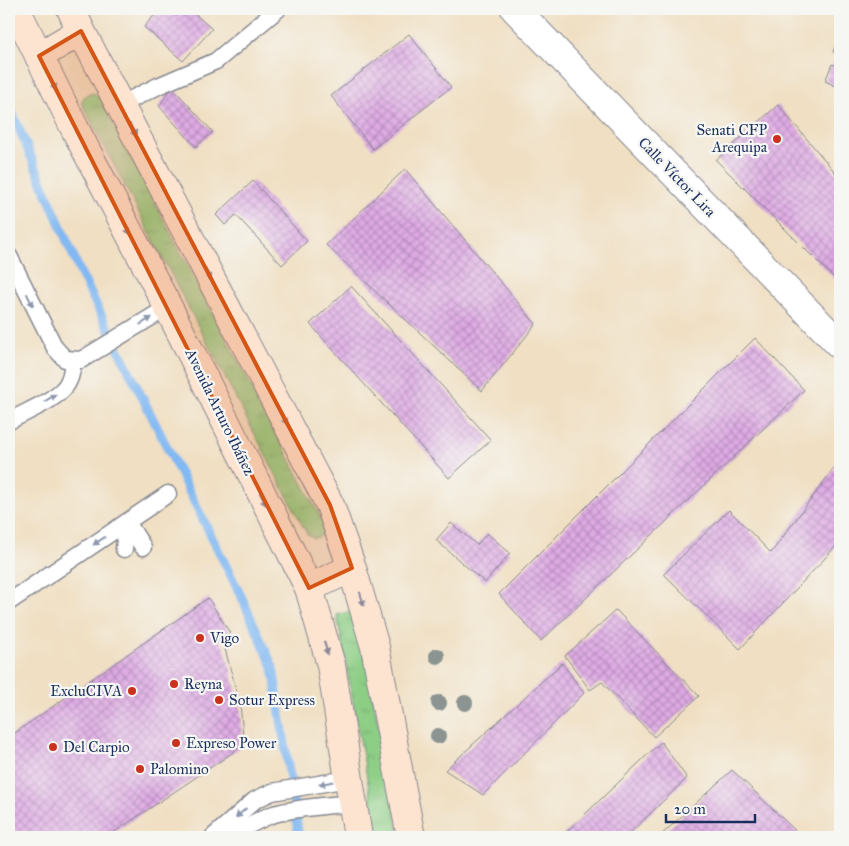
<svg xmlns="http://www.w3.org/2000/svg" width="849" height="846" viewBox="0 0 849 846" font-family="'IM FELL Great Primer',serif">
	<defs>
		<pattern id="grass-tufts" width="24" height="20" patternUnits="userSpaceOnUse" patternTransform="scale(1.25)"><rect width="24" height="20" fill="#8dce85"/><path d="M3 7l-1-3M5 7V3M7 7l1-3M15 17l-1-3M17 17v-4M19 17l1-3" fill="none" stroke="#79b175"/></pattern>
		<pattern id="building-cross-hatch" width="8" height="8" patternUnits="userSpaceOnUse" patternTransform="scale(1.25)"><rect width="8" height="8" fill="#dfaae4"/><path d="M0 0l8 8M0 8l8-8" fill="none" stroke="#b48bbc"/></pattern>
	</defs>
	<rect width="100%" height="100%" fill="#f6f6f2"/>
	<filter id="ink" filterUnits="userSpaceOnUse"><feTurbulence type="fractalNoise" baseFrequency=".02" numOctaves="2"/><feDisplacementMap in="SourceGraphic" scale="10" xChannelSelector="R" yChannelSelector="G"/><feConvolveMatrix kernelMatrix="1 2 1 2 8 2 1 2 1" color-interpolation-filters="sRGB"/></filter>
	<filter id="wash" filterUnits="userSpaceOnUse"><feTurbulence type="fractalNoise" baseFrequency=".0096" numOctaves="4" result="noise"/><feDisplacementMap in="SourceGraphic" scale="20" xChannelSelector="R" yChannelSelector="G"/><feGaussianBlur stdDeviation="1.12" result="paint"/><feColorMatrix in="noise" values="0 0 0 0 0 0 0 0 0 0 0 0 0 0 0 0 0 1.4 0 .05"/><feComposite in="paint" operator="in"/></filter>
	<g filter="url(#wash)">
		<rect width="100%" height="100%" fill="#f0dfc2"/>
		<!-- grass -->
		<g fill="url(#grass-tufts)" stroke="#547e72">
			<path d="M 93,93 L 99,97 L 324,524 L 324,532 L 320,537 L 314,538 L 307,534 L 81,102 L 85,96 Z"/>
			<path d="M 356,610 L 400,837 L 378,837 L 337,615 Z"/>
		</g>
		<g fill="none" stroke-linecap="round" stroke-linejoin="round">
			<!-- stream -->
			<path stroke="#82b9f2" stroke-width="9" d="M 9,105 L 81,274 L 242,598 L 273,667 L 299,837"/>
		</g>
		<g id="blocks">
			<!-- building -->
			<g fill="url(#building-cross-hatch)">
				<path d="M 160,9 L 189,9 L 212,29 L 183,61 L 144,27 Z"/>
				<path d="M 409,34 L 451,87 L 373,149 L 331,96 Z"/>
				<path d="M 840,34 L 840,55 L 833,52 Z"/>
				<path d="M 832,64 L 840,67 L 840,88 L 825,81 Z"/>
				<path d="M 172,87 L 213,132 L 196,147 L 159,106 Z"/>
				<path d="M 778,105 L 840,178 L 840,284 L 716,160 Z"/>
				<path d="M 405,169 L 536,324 L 482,391 L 326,245 Z"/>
				<path d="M 253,181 L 307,241 L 282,265 L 236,215 L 225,225 L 216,215 Z"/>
				<path d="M 351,286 L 491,440 L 449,478 L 310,324 Z"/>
				<path d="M 755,338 L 804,390 L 541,641 L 499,594 Z"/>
				<path d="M 840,460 L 840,542 L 740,649 L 664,574 L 729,510 L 771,553 Z"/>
				<path d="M 451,523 L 477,545 L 487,533 L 510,553 L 485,583 L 436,540 Z"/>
				<path d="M 208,598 L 230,633 L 219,640 L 225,649 L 240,704 L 244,745 L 107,837 L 9,837 L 9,737 Z"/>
				<path d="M 616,610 L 699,696 L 654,737 L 602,682 L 590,690 L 565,656 Z"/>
				<path d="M 562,663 L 584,693 L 483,795 L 445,770 Z"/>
				<path d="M 661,742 L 687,778 L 626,837 L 561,837 Z"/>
				<path d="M 732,770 L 802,837 L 659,837 Z"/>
			</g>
		</g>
	</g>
	<g filter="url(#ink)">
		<use href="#blocks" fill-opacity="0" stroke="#868790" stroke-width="1"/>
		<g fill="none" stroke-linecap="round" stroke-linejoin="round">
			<defs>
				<g id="service">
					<path d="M 120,105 L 158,86 L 216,61 L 278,9"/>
					<path d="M 9,256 L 55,348 L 65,359 L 81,360 L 168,307"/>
					<path d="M 9,421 C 25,412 63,398 69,380 C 72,374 72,367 73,360"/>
					<path d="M 127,522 L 143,547"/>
					<path d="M 124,549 L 127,522"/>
					<path d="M 9,602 L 168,494"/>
					<path d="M 213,837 L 255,800 L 272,792 L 348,779"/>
					<path d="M 228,837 C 243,829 258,819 274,814 C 299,807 327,806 353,803"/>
				</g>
				<path id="minor" d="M 515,9 L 840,345"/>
				<g id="secondary">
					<path d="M 16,9 L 75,129 L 168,307 L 309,588 L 331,665 L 358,837"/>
					<path d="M 71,9 L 81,31 L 330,505 L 352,568 L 375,647 L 411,837"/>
					<path d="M 39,56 L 81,31"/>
					<path d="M 309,588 L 352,568"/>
				</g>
			</defs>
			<!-- service casing -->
			<use href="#service" stroke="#868790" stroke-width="19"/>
			<!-- minor casing -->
			<use href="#minor" stroke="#868790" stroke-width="30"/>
			<!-- secondary casing -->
			<use href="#secondary" stroke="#868790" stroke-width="30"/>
			<!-- service -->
			<use href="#service" stroke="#fff" stroke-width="16"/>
			<!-- minor -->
			<use href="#minor" stroke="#fff" stroke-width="28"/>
			<!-- secondary -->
			<use href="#secondary" stroke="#fde4d1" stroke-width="28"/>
		</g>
		<!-- trees -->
		<g fill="#8b9490">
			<circle cx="437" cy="656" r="8"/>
			<circle cx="439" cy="703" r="8"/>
			<circle cx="465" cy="703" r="8"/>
			<circle cx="438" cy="736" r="8"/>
		</g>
		<!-- one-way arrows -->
		<defs><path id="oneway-solid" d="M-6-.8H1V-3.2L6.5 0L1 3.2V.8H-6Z" transform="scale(1.25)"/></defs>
		<g fill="#8c8a98">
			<use href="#oneway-solid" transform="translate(53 84) rotate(64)"/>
			<use href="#oneway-solid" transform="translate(133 130) rotate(62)"/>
			<use href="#oneway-solid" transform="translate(127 228) rotate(62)"/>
			<use href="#oneway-solid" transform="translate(208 274) rotate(62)"/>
			<use href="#oneway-solid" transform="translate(284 418) rotate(62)"/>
			<use href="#oneway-solid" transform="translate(263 499) rotate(63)"/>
			<use href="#oneway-solid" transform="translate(362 599) rotate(73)"/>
			<use href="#oneway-solid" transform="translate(326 648) rotate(74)"/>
		</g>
		<g fill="#8d97ae">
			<use href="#oneway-solid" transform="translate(30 300) rotate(64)"/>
			<use href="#oneway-solid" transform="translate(146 321) rotate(-31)"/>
			<use href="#oneway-solid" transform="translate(50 398) rotate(-32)"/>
			<use href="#oneway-solid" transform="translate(99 541) rotate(146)"/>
			<use href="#oneway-solid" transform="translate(326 783) rotate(168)"/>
			<use href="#oneway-solid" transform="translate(241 813) rotate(138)"/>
		</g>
	</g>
	<!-- marked area -->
	<path fill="#d45514" fill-opacity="0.2" stroke="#d45514" stroke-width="4" stroke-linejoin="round" d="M 81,31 L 330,505 L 352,568 L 309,588 L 39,56 Z"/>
	<!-- markers -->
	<g fill="#c8321e" stroke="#f6f6f2" stroke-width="2">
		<circle cx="777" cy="139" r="5"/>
		<circle cx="200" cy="638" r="5"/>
		<circle cx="174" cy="684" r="5"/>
		<circle cx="132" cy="691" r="5"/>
		<circle cx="219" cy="700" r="5"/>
		<circle cx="176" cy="743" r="5"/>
		<circle cx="53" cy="747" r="5"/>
		<circle cx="140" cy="769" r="5"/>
	</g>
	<g text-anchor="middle" stroke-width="4.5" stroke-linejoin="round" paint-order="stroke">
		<!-- poi labels -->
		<g font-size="15" fill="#1b2f5e" stroke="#f6f6f2" text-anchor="start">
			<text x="767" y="135" text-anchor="end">Senati CFP<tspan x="767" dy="17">Arequipa</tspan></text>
			<text x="210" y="643">Vigo</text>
			<text x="184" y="689">Reyna</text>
			<text x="122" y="696" text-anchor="end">ExcluCIVA</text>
			<text x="229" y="705">Sotur Express</text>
			<text x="186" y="748">Expreso Power</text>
			<text x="63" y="752">Del Carpio</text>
			<text x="150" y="774">Palomino</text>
		</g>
		<!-- street labels -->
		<g font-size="15" fill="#1b2f5e" stroke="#f6f6f2">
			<text transform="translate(677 177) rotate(46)" y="5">Calle Víctor Lira</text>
			<text transform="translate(220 412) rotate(64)" y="5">Avenida Arturo Ibáñez</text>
		</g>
	</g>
	<!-- margin -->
	<rect width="849" height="846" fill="none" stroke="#f6f6f2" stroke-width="30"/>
	<!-- scale -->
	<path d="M666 814v8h89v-8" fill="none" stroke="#1b2f5e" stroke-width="2.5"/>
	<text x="674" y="814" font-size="15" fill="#1b2f5e" stroke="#f6f6f2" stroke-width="4" paint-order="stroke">20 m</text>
</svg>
